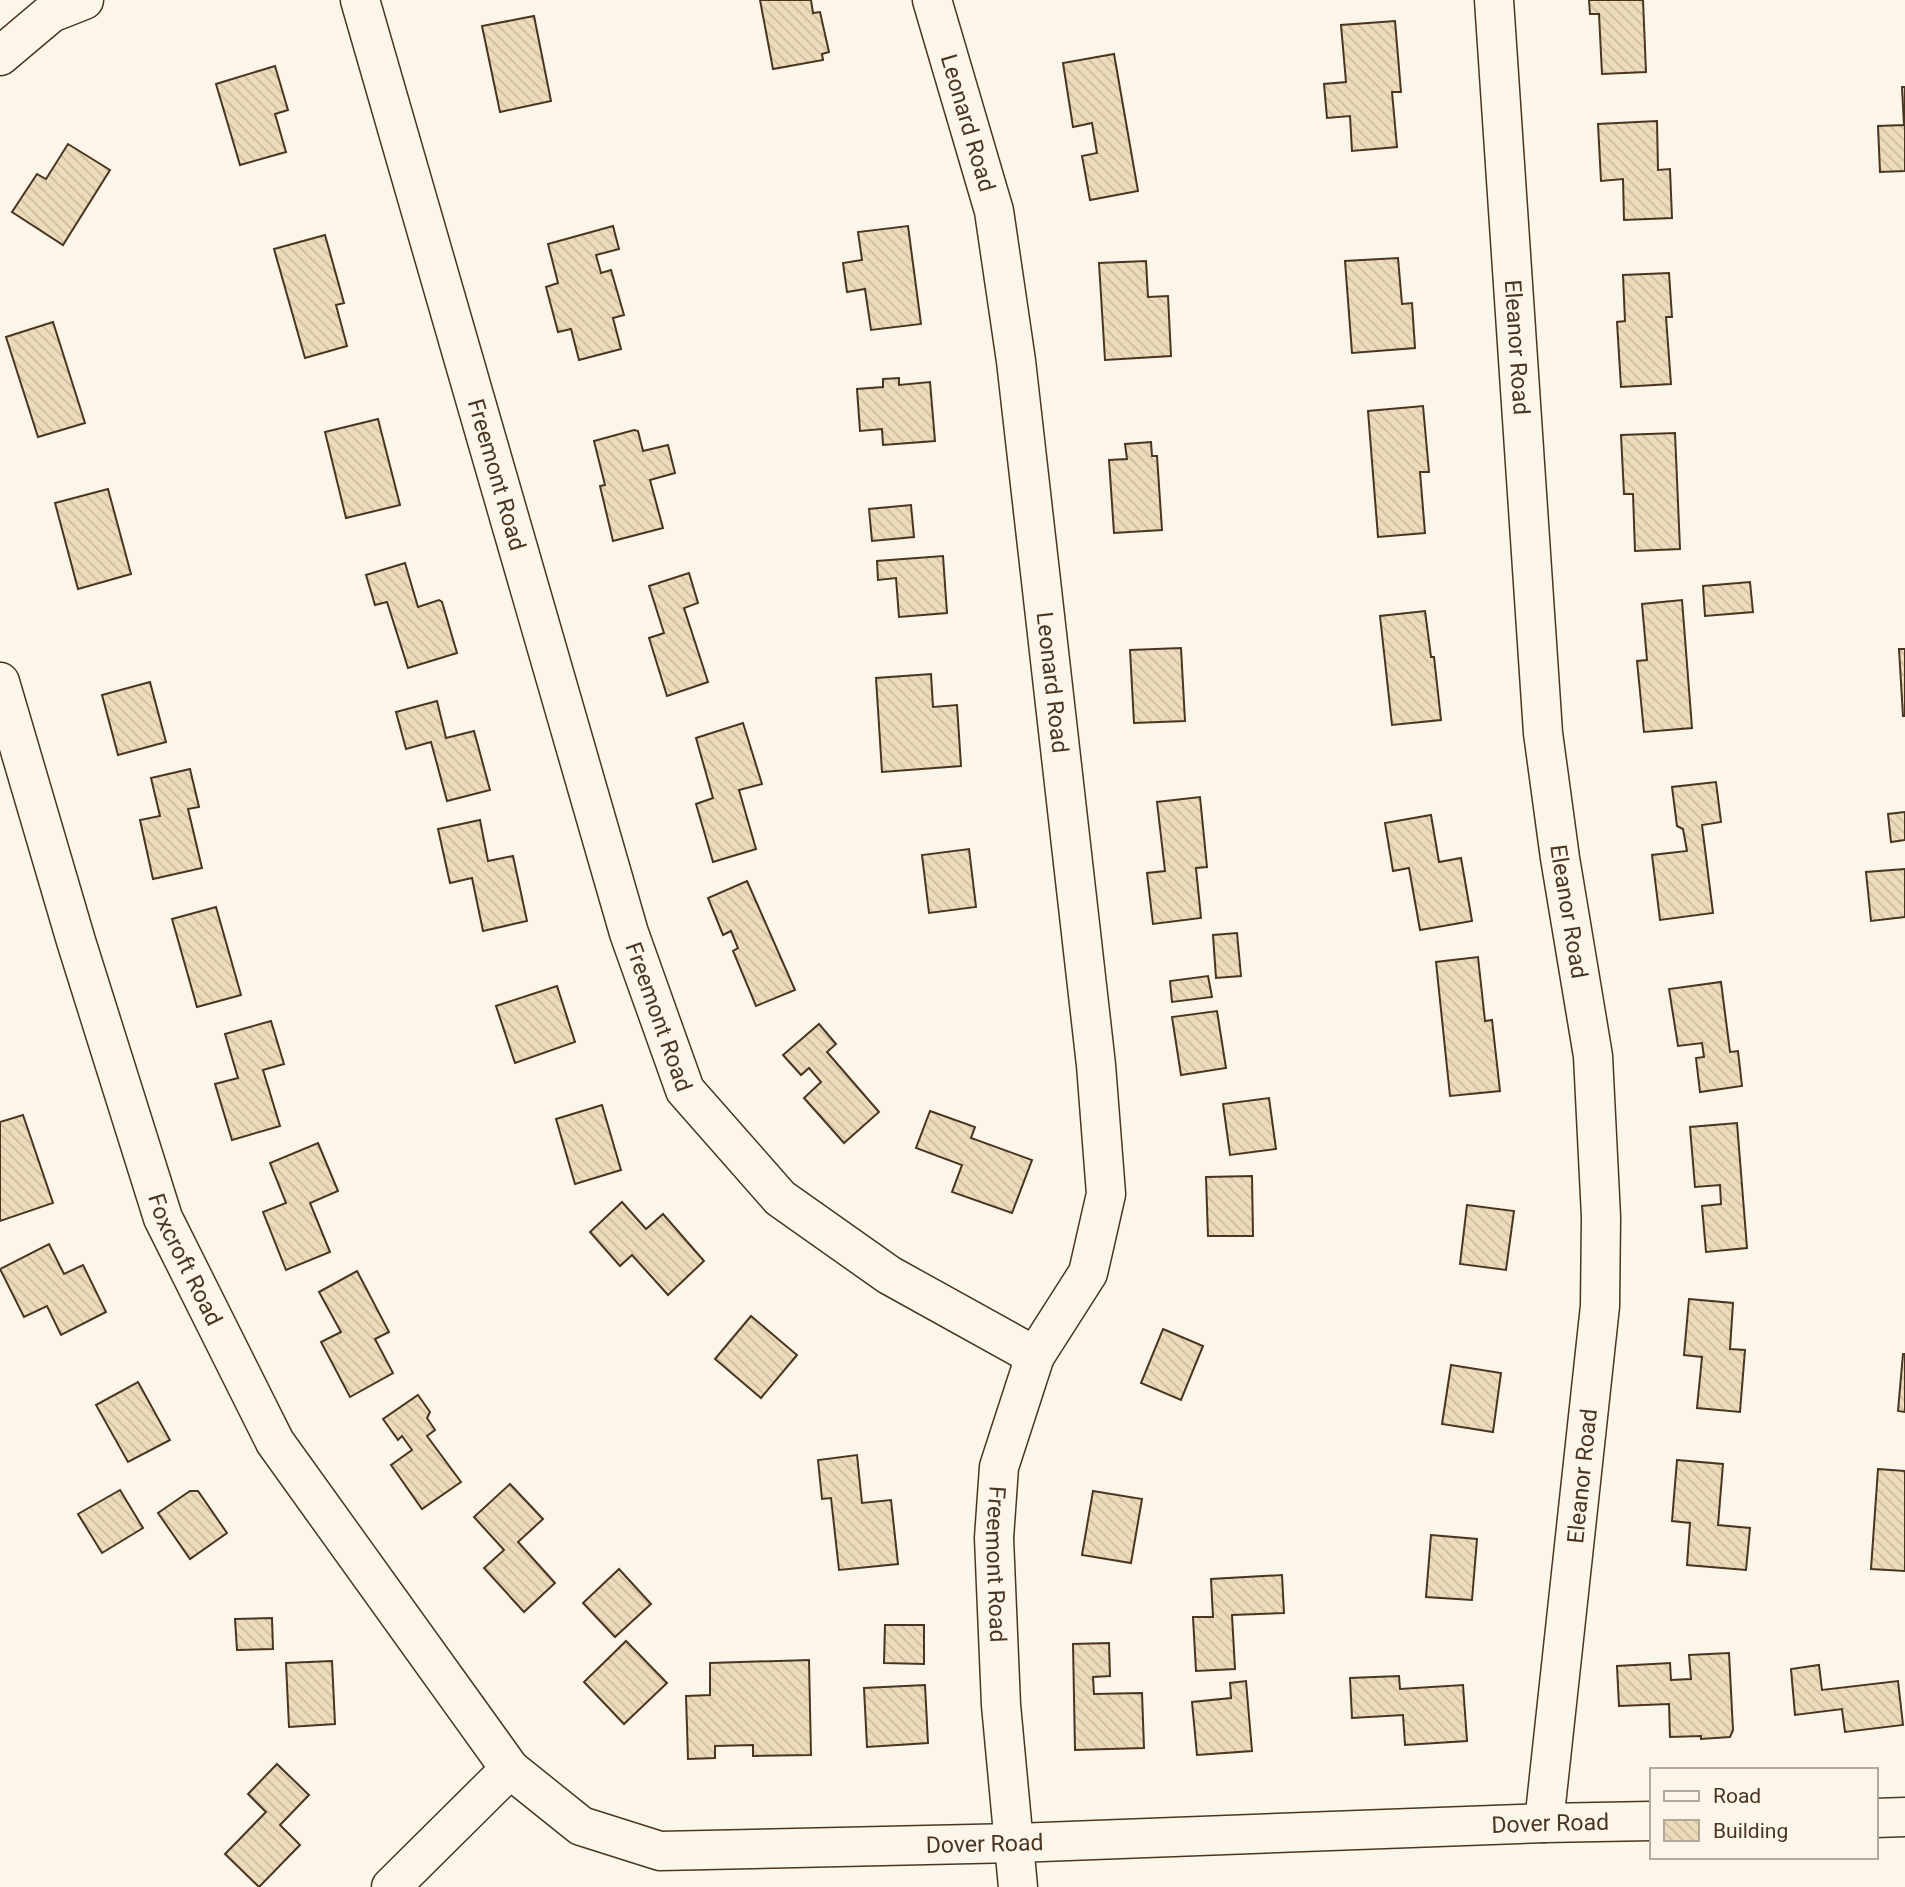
<svg xmlns="http://www.w3.org/2000/svg" width="1905" height="1887" viewBox="0 0 1905 1887" font-family="Roboto,sans-serif">
	<defs>
		<pattern id="building-back-hatch" width="6" height="6" patternUnits="userSpaceOnUse" patternTransform="scale(1.75)"><rect width="6" height="6" fill="#ecdcbc"/><path d="M-1 5l2 2M0 0l6 6M5-1l2 2" fill="none" stroke="#ccbda1"/></pattern>
	</defs>
	<rect width="100%" height="100%" fill="#fbf6e9"/>
	<!-- building -->
	<g fill="url(#building-back-hatch)" stroke="#4a3520" stroke-width="2">
		<path d="M 760,0 L 811,0 L 813,13 L 820,12 L 829,52 L 822,54 L 823,60 L 773,69 Z"/>
		<path d="M 1589,0 L 1643,0 L 1646,72 L 1602,74 L 1599,14 L 1590,14 Z"/>
		<path d="M 534,16 L 551,101 L 500,112 L 482,26 Z"/>
		<path d="M 1395,21 L 1401,92 L 1392,92 L 1397,147 L 1352,151 L 1350,116 L 1327,118 L 1324,84 L 1346,82 L 1341,25 Z"/>
		<path d="M 1114,54 L 1138,191 L 1090,200 L 1082,156 L 1097,153 L 1092,123 L 1073,127 L 1063,63 Z"/>
		<path d="M 275,66 L 288,110 L 275,114 L 286,152 L 240,165 L 216,84 Z"/>
		<path d="M 1902,87 L 1905,87 L 1905,171 L 1880,172 L 1878,126 L 1904,125 Z"/>
		<path d="M 1657,121 L 1658,170 L 1670,169 L 1672,218 L 1624,220 L 1623,179 L 1601,181 L 1598,124 Z"/>
		<path d="M 68,144 L 110,170 L 63,245 L 12,212 L 37,174 L 46,179 Z"/>
		<path d="M 613,226 L 619,249 L 596,255 L 601,273 L 611,270 L 624,315 L 613,318 L 621,349 L 579,360 L 571,329 L 558,332 L 546,287 L 558,283 L 548,244 Z"/>
		<path d="M 908,226 L 921,324 L 871,330 L 865,289 L 847,292 L 843,263 L 862,260 L 858,232 Z"/>
		<path d="M 325,235 L 344,303 L 336,305 L 347,346 L 305,358 L 274,249 Z"/>
		<path d="M 1398,258 L 1402,304 L 1412,303 L 1415,348 L 1352,353 L 1345,261 Z"/>
		<path d="M 1146,261 L 1148,297 L 1168,296 L 1171,356 L 1105,360 L 1099,263 Z"/>
		<path d="M 1669,273 L 1672,317 L 1666,317 L 1671,384 L 1621,387 L 1617,322 L 1625,321 L 1623,275 Z"/>
		<path d="M 53,322 L 85,423 L 38,437 L 6,337 Z"/>
		<path d="M 899,378 L 899,385 L 930,382 L 935,441 L 883,445 L 882,429 L 860,431 L 857,389 L 883,387 L 883,379 Z"/>
		<path d="M 1423,406 L 1429,472 L 1420,472 L 1425,533 L 1378,537 L 1368,411 Z"/>
		<path d="M 378,419 L 400,505 L 346,518 L 325,432 Z"/>
		<path d="M 634,430 L 638,431 L 643,451 L 668,445 L 675,473 L 650,480 L 663,528 L 613,541 L 600,486 L 605,485 L 594,441 Z"/>
		<path d="M 1675,433 L 1680,549 L 1635,551 L 1633,494 L 1624,494 L 1621,435 Z"/>
		<path d="M 1151,442 L 1152,456 L 1157,456 L 1162,530 L 1114,533 L 1109,460 L 1127,459 L 1125,444 Z"/>
		<path d="M 108,489 L 131,574 L 78,589 L 55,503 Z"/>
		<path d="M 911,505 L 914,537 L 872,541 L 869,509 Z"/>
		<path d="M 943,556 L 947,613 L 899,617 L 896,578 L 878,580 L 877,561 Z"/>
		<path d="M 405,563 L 418,607 L 439,600 L 442,602 L 457,653 L 408,668 L 387,602 L 375,605 L 366,575 Z"/>
		<path d="M 689,573 L 698,603 L 684,608 L 708,682 L 667,696 L 649,638 L 664,633 L 649,586 Z"/>
		<path d="M 1750,582 L 1753,612 L 1705,616 L 1703,586 Z"/>
		<path d="M 1682,600 L 1692,728 L 1644,732 L 1637,661 L 1647,660 L 1642,604 Z"/>
		<path d="M 1425,611 L 1431,657 L 1434,657 L 1441,720 L 1392,725 L 1380,616 Z"/>
		<path d="M 1181,648 L 1185,721 L 1134,723 L 1130,650 Z"/>
		<path d="M 1899,649 L 1905,649 L 1905,716 L 1903,716 Z"/>
		<path d="M 931,674 L 933,707 L 957,705 L 961,766 L 882,772 L 876,678 Z"/>
		<path d="M 150,682 L 166,742 L 118,755 L 102,695 Z"/>
		<path d="M 437,701 L 446,738 L 474,731 L 490,790 L 447,801 L 431,742 L 406,749 L 396,712 Z"/>
		<path d="M 743,723 L 762,784 L 739,790 L 756,849 L 713,862 L 696,804 L 713,798 L 696,738 Z"/>
		<path d="M 190,769 L 199,807 L 188,809 L 202,868 L 153,879 L 140,820 L 160,816 L 151,778 Z"/>
		<path d="M 1716,782 L 1721,822 L 1702,825 L 1713,913 L 1660,920 L 1652,855 L 1687,851 L 1683,829 L 1677,826 L 1672,787 Z"/>
		<path d="M 1200,797 L 1207,867 L 1196,868 L 1201,918 L 1153,924 L 1147,873 L 1165,871 L 1157,802 Z"/>
		<path d="M 1905,812 L 1905,840 L 1891,842 L 1888,814 Z"/>
		<path d="M 1431,815 L 1439,862 L 1461,858 L 1472,921 L 1420,930 L 1409,868 L 1393,871 L 1385,823 Z"/>
		<path d="M 480,820 L 488,861 L 513,856 L 527,921 L 483,931 L 472,878 L 450,883 L 438,829 Z"/>
		<path d="M 969,849 L 976,907 L 929,913 L 922,855 Z"/>
		<path d="M 1905,869 L 1905,917 L 1871,921 L 1866,872 Z"/>
		<path d="M 747,881 L 795,990 L 756,1006 L 733,951 L 738,948 L 731,931 L 723,935 L 708,898 Z"/>
		<path d="M 216,907 L 241,995 L 197,1007 L 172,919 Z"/>
		<path d="M 1237,933 L 1241,976 L 1216,978 L 1213,935 Z"/>
		<path d="M 1478,957 L 1485,1021 L 1492,1020 L 1500,1091 L 1450,1096 L 1436,962 Z"/>
		<path d="M 1208,976 L 1212,997 L 1172,1002 L 1170,981 Z"/>
		<path d="M 1721,982 L 1730,1052 L 1738,1051 L 1742,1086 L 1700,1092 L 1696,1058 L 1704,1057 L 1702,1043 L 1678,1046 L 1669,989 Z"/>
		<path d="M 557,986 L 575,1042 L 515,1063 L 496,1006 Z"/>
		<path d="M 1217,1011 L 1226,1068 L 1181,1075 L 1172,1017 Z"/>
		<path d="M 271,1021 L 284,1064 L 263,1070 L 280,1126 L 232,1140 L 215,1084 L 238,1078 L 225,1034 Z"/>
		<path d="M 819,1024 L 836,1044 L 827,1052 L 879,1112 L 844,1143 L 804,1098 L 821,1082 L 809,1068 L 801,1075 L 783,1055 Z"/>
		<path d="M 1269,1098 L 1276,1149 L 1230,1155 L 1223,1104 Z"/>
		<path d="M 602,1105 L 621,1170 L 575,1184 L 556,1119 Z"/>
		<path d="M 930,1111 L 975,1127 L 971,1138 L 1032,1160 L 1012,1213 L 952,1192 L 962,1165 L 916,1148 Z"/>
		<path d="M 23,1115 L 53,1203 L 0,1221 L 0,1122 Z"/>
		<path d="M 1737,1123 L 1747,1248 L 1706,1252 L 1702,1206 L 1721,1204 L 1720,1185 L 1695,1187 L 1690,1127 Z"/>
		<path d="M 318,1143 L 338,1191 L 310,1203 L 330,1252 L 286,1270 L 263,1212 L 286,1203 L 270,1163 Z"/>
		<path d="M 1252,1176 L 1253,1236 L 1208,1236 L 1206,1177 Z"/>
		<path d="M 622,1202 L 646,1229 L 663,1214 L 704,1261 L 668,1295 L 632,1255 L 620,1266 L 590,1232 Z"/>
		<path d="M 1467,1205 L 1514,1211 L 1506,1270 L 1460,1264 Z"/>
		<path d="M 49,1244 L 64,1274 L 83,1265 L 106,1312 L 61,1335 L 47,1306 L 24,1317 L 0,1269 Z"/>
		<path d="M 357,1271 L 389,1332 L 375,1339 L 393,1373 L 350,1397 L 321,1342 L 341,1332 L 319,1292 Z"/>
		<path d="M 1689,1299 L 1733,1303 L 1730,1349 L 1745,1350 L 1740,1412 L 1697,1408 L 1702,1357 L 1684,1355 Z"/>
		<path d="M 751,1316 L 797,1355 L 761,1398 L 715,1359 Z"/>
		<path d="M 1163,1329 L 1203,1346 L 1181,1400 L 1141,1383 Z"/>
		<path d="M 1903,1354 L 1905,1354 L 1905,1412 L 1898,1411 Z"/>
		<path d="M 1451,1365 L 1501,1373 L 1493,1432 L 1442,1424 Z"/>
		<path d="M 138,1382 L 170,1440 L 128,1462 L 96,1405 Z"/>
		<path d="M 418,1395 L 430,1412 L 427,1418 L 435,1430 L 427,1436 L 461,1482 L 422,1509 L 391,1465 L 412,1450 L 402,1436 L 398,1440 L 383,1419 Z"/>
		<path d="M 857,1455 L 862,1503 L 891,1500 L 898,1564 L 839,1570 L 831,1498 L 822,1499 L 818,1460 Z"/>
		<path d="M 1677,1460 L 1723,1464 L 1718,1525 L 1750,1528 L 1746,1570 L 1687,1565 L 1690,1523 L 1672,1521 Z"/>
		<path d="M 1878,1469 L 1905,1471 L 1905,1571 L 1871,1569 Z"/>
		<path d="M 510,1484 L 543,1519 L 518,1542 L 555,1583 L 524,1612 L 484,1568 L 504,1550 L 474,1517 Z"/>
		<path d="M 120,1490 L 143,1528 L 102,1553 L 78,1514 Z"/>
		<path d="M 190,1491 L 198,1491 L 227,1533 L 190,1559 L 158,1513 Z"/>
		<path d="M 1093,1491 L 1142,1499 L 1131,1563 L 1082,1555 Z"/>
		<path d="M 1431,1535 L 1477,1539 L 1472,1600 L 1426,1597 Z"/>
		<path d="M 619,1569 L 651,1604 L 615,1637 L 583,1603 Z"/>
		<path d="M 1282,1575 L 1284,1613 L 1232,1615 L 1235,1669 L 1196,1671 L 1193,1617 L 1213,1617 L 1211,1579 Z"/>
		<path d="M 272,1618 L 273,1649 L 237,1650 L 235,1619 Z"/>
		<path d="M 885,1625 L 924,1625 L 924,1664 L 884,1663 Z"/>
		<path d="M 626,1641 L 667,1683 L 624,1724 L 584,1682 Z"/>
		<path d="M 1109,1643 L 1110,1676 L 1093,1677 L 1094,1694 L 1142,1693 L 1144,1748 L 1075,1750 L 1073,1644 Z"/>
		<path d="M 1729,1653 L 1733,1730 L 1730,1737 L 1701,1739 L 1701,1736 L 1670,1737 L 1669,1704 L 1619,1706 L 1617,1666 L 1670,1663 L 1671,1680 L 1691,1679 L 1689,1655 Z"/>
		<path d="M 809,1660 L 811,1755 L 753,1756 L 753,1745 L 715,1746 L 715,1758 L 688,1759 L 686,1696 L 710,1695 L 710,1663 Z"/>
		<path d="M 332,1661 L 335,1724 L 289,1727 L 286,1663 Z"/>
		<path d="M 1819,1665 L 1822,1690 L 1898,1681 L 1903,1725 L 1845,1732 L 1842,1709 L 1795,1715 L 1791,1669 Z"/>
		<path d="M 1399,1676 L 1400,1689 L 1463,1685 L 1467,1741 L 1405,1745 L 1403,1715 L 1352,1718 L 1350,1678 Z"/>
		<path d="M 1246,1681 L 1252,1751 L 1197,1755 L 1192,1702 L 1231,1698 L 1230,1683 Z"/>
		<path d="M 925,1685 L 928,1743 L 867,1747 L 864,1688 Z"/>
		<path d="M 277,1764 L 309,1795 L 280,1825 L 300,1845 L 259,1887 L 225,1854 L 266,1812 L 248,1794 Z"/>
	</g>
	<g fill="none" stroke-linecap="round" stroke-linejoin="round">
		<defs>
			<g id="minor">
				<path id="s1" d="M 360,0 L 629,933 L 685,1090 L 780,1198 L 889,1275 L 1035,1356 L 999,1467 L 994,1538 L 1001,1705 L 1018,1887"/>
				<path id="s2" d="M 932,0 L 994,211 L 1016,361 L 1096,1065 L 1106,1194 L 1088,1273 L 1035,1356"/>
				<path id="s3" d="M 1494,0 L 1543,733 L 1560,858 L 1593,1056 L 1601,1217 L 1600,1306 L 1544,1823"/>
				<path d="M 0,56 L 51,13 L 84,0"/>
				<path id="s4" d="M 0,682 L 76,941 L 163,1218 L 275,1442 L 510,1769 L 581,1826 L 660,1851 L 1015,1843 L 1544,1823 L 1651,1821"/>
				<path d="M 1875,1818 L 1905,1817"/>
				<path d="M 391,1887 L 510,1769"/>
			</g>
		</defs>
		<!-- minor casing -->
		<use href="#minor" stroke="#4a3520" stroke-width="41"/>
		<!-- minor -->
		<use href="#minor" stroke="#fbf6e9" stroke-width="38"/>
	</g>
	<g text-anchor="middle" stroke-width="5" stroke-linejoin="round" paint-order="stroke">
		<!-- street labels -->
		<g font-size="23" fill="#4a3520" stroke="#fbf6e9">
			<text dy="8" stroke="none"><textPath href="#s2" startOffset="128">Leonard Road</textPath></text>
			<text dy="8" stroke="none"><textPath href="#s3" startOffset="348">Eleanor Road</textPath></text>
			<text dy="8" stroke="none"><textPath href="#s1" startOffset="494">Freemont Road</textPath></text>
			<text dy="8" stroke="none"><textPath href="#s2" startOffset="695">Leonard Road</textPath></text>
			<text dy="8" stroke="none"><textPath href="#s3" startOffset="915">Eleanor Road</textPath></text>
			<text dy="8" stroke="none"><textPath href="#s1" startOffset="1060">Freemont Road</textPath></text>
			<text dy="8" stroke="none"><textPath href="#s4" startOffset="607">Foxcroft Road</textPath></text>
			<text transform="translate(1582 1476) rotate(-84)" y="8">Eleanor Road</text>
			<text dy="8" stroke="none"><textPath href="#s1" startOffset="1796">Freemont Road</textPath></text>
			<text dy="8" stroke="none"><textPath href="#s4" startOffset="2278">Dover Road</textPath></text>
			<text dy="8" stroke="none"><textPath href="#s4" startOffset="1712">Dover Road</textPath></text>
		</g>
	</g>
	<!-- legend -->
	<rect x="1650" y="1768" width="228" height="91" fill="#fbf6e9" stroke="#b4a999" stroke-width="2"/>
	<rect x="1664" y="1791" width="35" height="10" fill="#fbf6e9" stroke="#b4a999" stroke-width="2"/>
	<text x="1713" y="1803" font-size="21" fill="#4a3520">Road</text>
	<rect x="1664" y="1820" width="35" height="21" fill="url(#building-back-hatch)" stroke="#b4a999" stroke-width="2"/>
	<text x="1713" y="1838" font-size="21" fill="#4a3520">Building</text>
</svg>
